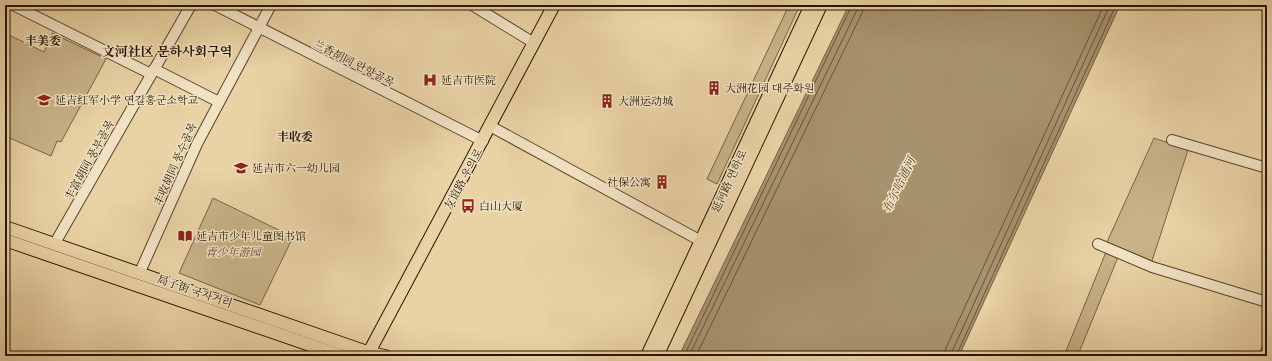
<svg xmlns="http://www.w3.org/2000/svg" width="1272" height="361" viewBox="0 0 1272 361" font-family="'Libre Caslon Text','Noto Serif SC','Noto Serif KR',serif">
	<rect width="100%" height="100%" fill="#e9d2a4"/>
	<filter id="stains"><feTurbulence type="fractalNoise" baseFrequency=".005" numOctaves="4"/><feColorMatrix values="0 0 0 0 .2 0 0 0 0 .09 0 0 0 0 .02 0 0 0 .5 -.17"/></filter>
	<radialGradient id="worn" r=".72"><stop offset=".6" stop-color="#630" stop-opacity="0"/><stop offset="1" stop-color="#630" stop-opacity=".3"/></radialGradient>
	<!-- green -->
	<g fill="#c8b288" stroke="#766444">
		<path d="M 789,5 L 800,5 L 717,184 L 707,179 Z"/>
		<path d="M 5,33 L 44,52 L 52,33 L 106,59 L 61,142 L 57,141 L 51,156 L 5,136 Z"/>
		<path d="M 1154,138 L 1188,150 L 1152,261 L 1107,242 Z"/>
		<path d="M 213,198 L 293,237 L 260,305 L 179,273 Z"/>
		<path d="M 1106,252 L 1118,257 L 1078,355 L 1066,351 Z"/>
	</g>
	<!-- water -->
	<path fill="#a6926d" stroke="#726042" d="M 849,5 L 1120,5 L 959,356 L 679,356 Z"/>
	<g fill="none" stroke-linecap="round" stroke-linejoin="round">
		<!-- shore -->
		<g stroke="#665437" stroke-width="1">
			<path d="M 684,356 L 852,5"/>
			<path d="M 689,356 L 857,10 L 858,5"/>
			<path d="M 696,356 L 862,13 L 864,5"/>
			<path d="M 944,356 L 946,348 L 1104,5"/>
			<path d="M 950,356 L 1110,5"/>
			<path d="M 956,356 L 1116,5"/>
		</g>
		<defs>
			<g id="minor">
				<path d="M 13,5 L 151,74"/>
				<path d="M 215,5 L 483,141"/>
				<path d="M 472,5 L 534,43"/>
				<path d="M 154,69 L 219,102"/>
				<path d="M 490,126 L 701,241"/>
				<path d="M 1172,140 L 1267,168"/>
				<path d="M 55,243 L 191,5"/>
				<path d="M 1098,244 L 1152,267 L 1267,302"/>
				<path d="M 140,272 L 197,144 L 271,5"/>
				<path d="M 1265,356 L 1267,349"/>
			</g>
			<g id="major">
				<path d="M 5,227 L 370,353 L 385,356"/>
				<path d="M 5,240 L 342,356"/>
				<path d="M 367,356 L 554,5"/>
				<path d="M 647,356 L 811,5"/>
				<path d="M 657,356 L 821,5"/>
			</g>
		</defs>
		<!-- minor casing -->
		<use href="#minor" stroke="#56442a" stroke-width="12"/>
		<!-- major casing -->
		<use href="#major" stroke="#251501" stroke-width="14"/>
		<!-- minor -->
		<use href="#minor" stroke="#f1e2c4" stroke-width="10"/>
		<!-- major -->
		<use href="#major" stroke="#e9d2a4" stroke-width="12"/>
	</g>
	<!-- icons -->
	<defs>
		<symbol id="hospital-bare" viewBox="-9 -9 18 18"><path d="M-5-5h3v3.5h4V-5h3V5h-3V1.5h-4V5h-3Z" fill="#8f2418" stroke="#f1e2c4" stroke-width="2.5" paint-order="stroke"/></symbol>
		<symbol id="building-bare" viewBox="-9 -9 18 18"><path d="M-4-6H4V6H1V3H-1V6H-4ZM-2.5-4.3h1.7v1.8h-1.7ZM.8-4.3h1.7v1.8H.8ZM-2.5-1h1.7V.8h-1.7ZM.8-1h1.7V.8H.8Z" fill="#8f2418" stroke="#f1e2c4" stroke-width="2.5" paint-order="stroke"/></symbol>
		<symbol id="school-bare" viewBox="-9 -9 18 18"><path d="M0-5L7-2L0 1L-7-2ZM-4 1L0 2.5L4 1V4Q0 6-4 4Z" fill="#8f2418" stroke="#f1e2c4" stroke-width="2.5" paint-order="stroke"/></symbol>
		<symbol id="bus-bare" viewBox="-9 -9 18 18"><path d="M-5-6H5V4H4V6H2V4H-2V6H-4V4H-5ZM-3.5-4V0h7V-4ZM-3.5 1.2v1.5H-2V1.2ZM2 1.2v1.5H3.5V1.2Z" fill="#8f2418" stroke="#f1e2c4" stroke-width="2.5" paint-order="stroke"/></symbol>
		<symbol id="library-bare" viewBox="-9 -9 18 18"><path d="M-6-4Q-3-5.5-.7-3.5V5Q-3 3-6 4ZM6-4Q3-5.5 .7-3.5V5Q3 3 6 4Z" fill="#8f2418" stroke="#f1e2c4" stroke-width="2.5" paint-order="stroke"/></symbol>
	</defs>
	<g fill-rule="evenodd">
		<use href="#hospital-bare" x="420" y="70" width="20" height="20"/>
		<use href="#building-bare" x="704" y="78" width="20" height="20"/>
		<use href="#school-bare" x="34" y="90" width="20" height="20"/>
		<use href="#building-bare" x="597" y="91" width="20" height="20"/>
		<use href="#school-bare" x="231" y="158" width="20" height="20"/>
		<use href="#building-bare" x="652" y="172" width="20" height="20"/>
		<use href="#bus-bare" x="458" y="196" width="20" height="20"/>
		<use href="#library-bare" x="175" y="226" width="20" height="20"/>
	</g>
	<g text-anchor="middle" stroke-width="3" stroke-linejoin="round" paint-order="stroke">
		<!-- street labels -->
		<g font-size="11" fill="#251501" stroke="#f1e2c4">
			<text transform="translate(354 63) rotate(27)" y="4">兰香胡同 란향골목</text>
			<text transform="translate(89 160) rotate(-61)" y="4">丰富胡同 풍부골목</text>
			<text transform="translate(175 164) rotate(-66)" y="4">丰收胡同 풍수골목</text>
			<text transform="translate(463 179) rotate(-62)" y="4">友谊路 우의로</text>
			<text transform="translate(729 181) rotate(-65)" y="4">延河路 연하로</text>
			<text transform="translate(195 291) rotate(19)" y="4">局子街 국자거리</text>
		</g>
		<!-- poi labels -->
		<g font-size="11" fill="#251501" stroke="#f1e2c4" text-anchor="start">
			<text x="441" y="84">延吉市医院</text>
			<text x="725" y="92">大洲花园 대주화원</text>
			<text x="55" y="104">延吉红军小学 연길홍군소학교</text>
			<text x="618" y="105">大洲运动城</text>
			<text x="252" y="172">延吉市六一幼儿园</text>
			<text x="651" y="186" text-anchor="end">社保公寓</text>
			<text x="479" y="210">白山大厦</text>
			<text x="196" y="240">延吉市少年儿童图书馆</text>
		</g>
		<!-- park labels -->
		<g font-size="11" font-style="italic" fill="#56442a" stroke="#f1e2c4">
			<text x="233" y="256">青少年游园</text>
		</g>
		<!-- neighbourhood labels -->
		<g font-size="12" font-weight="bold" fill="#251501" stroke="#f1e2c4">
			<text x="43" y="45">丰美委</text>
			<text x="295" y="141">丰收委</text>
		</g>
		<!-- water labels -->
		<g font-size="12" font-style="italic" fill="#59472c" stroke="#f1e2c4">
			<text transform="translate(899 185) rotate(-64)" y="4">布尔哈通河</text>
		</g>
		<!-- quarter labels -->
		<g font-size="13" font-weight="bold" fill="#251501" stroke="#f1e2c4">
			<text x="167" y="56">文河社区 문하사회구역</text>
		</g>
	</g>
	<!-- margin -->
	<rect width="1272" height="361" fill="none" stroke="#e9d2a4" stroke-width="20"/>
	<rect x="6" y="6" width="1260" height="349" fill="none" stroke="#251501" stroke-width="2"/>
	<rect x="10" y="10" width="1252" height="341" fill="none" stroke="#251501"/>
	<rect width="100%" height="100%" filter="url(#stains)"/>
	<rect width="100%" height="100%" fill="url(#worn)"/>
</svg>
